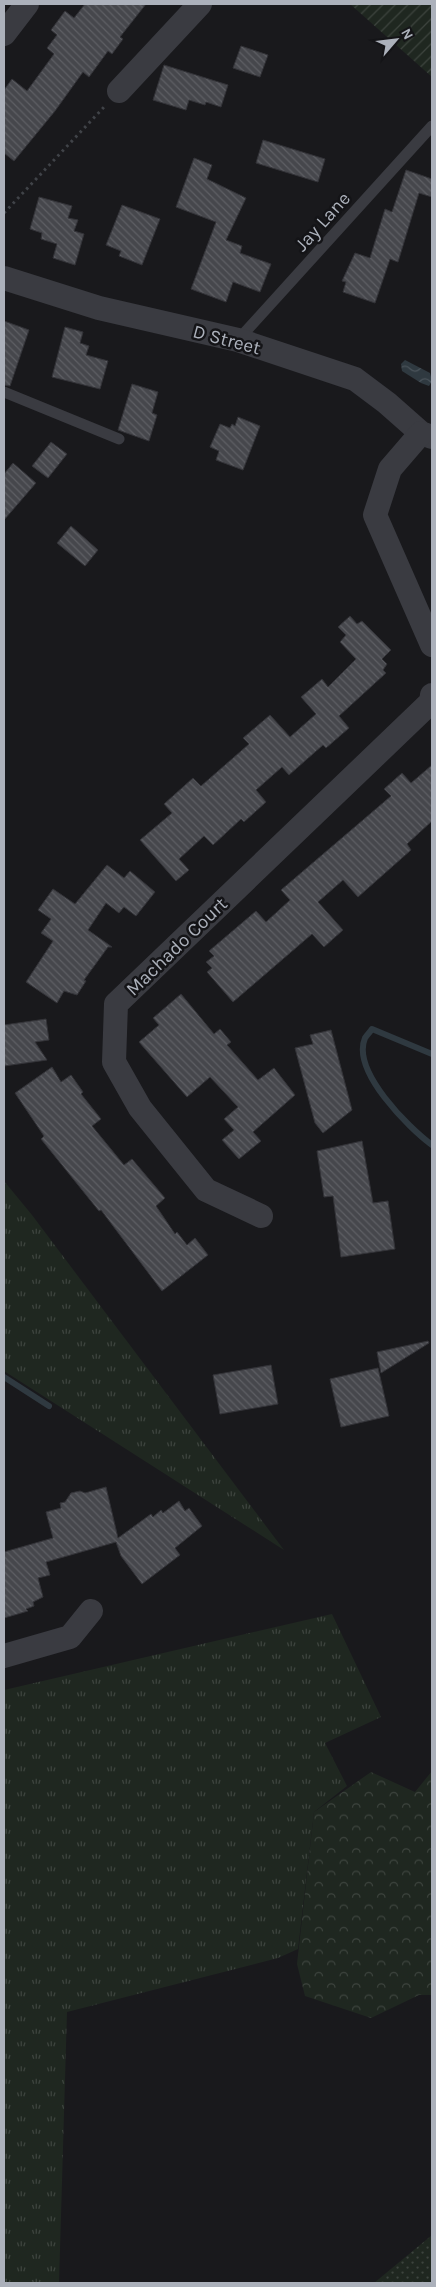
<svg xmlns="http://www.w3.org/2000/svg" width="436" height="2287" viewBox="0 0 436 2287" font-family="Karla,sans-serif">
	<defs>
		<pattern id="grass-tufts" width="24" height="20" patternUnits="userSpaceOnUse" patternTransform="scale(1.25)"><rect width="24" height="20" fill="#1f2720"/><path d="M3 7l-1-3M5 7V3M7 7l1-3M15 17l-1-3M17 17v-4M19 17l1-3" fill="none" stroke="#3d443e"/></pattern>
		<pattern id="forest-crowns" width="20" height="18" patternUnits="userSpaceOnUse" patternTransform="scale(1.25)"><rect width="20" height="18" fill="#1f2720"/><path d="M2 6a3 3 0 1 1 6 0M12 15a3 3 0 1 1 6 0" fill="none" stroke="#3d443e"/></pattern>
		<pattern id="park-dots" width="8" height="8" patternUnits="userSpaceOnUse" patternTransform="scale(1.25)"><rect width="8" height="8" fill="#1f2720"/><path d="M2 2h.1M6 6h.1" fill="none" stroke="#3d443e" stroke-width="1.8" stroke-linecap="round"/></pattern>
		<pattern id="garden-furrows" width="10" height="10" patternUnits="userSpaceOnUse" patternTransform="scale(1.25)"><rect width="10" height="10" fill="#1f2720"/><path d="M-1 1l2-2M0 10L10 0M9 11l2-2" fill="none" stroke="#3d443e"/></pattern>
		<pattern id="water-waves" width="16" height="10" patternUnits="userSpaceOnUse" patternTransform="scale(1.25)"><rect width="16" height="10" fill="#2f3940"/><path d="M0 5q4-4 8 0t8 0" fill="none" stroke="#4a535a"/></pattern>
		<pattern id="building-back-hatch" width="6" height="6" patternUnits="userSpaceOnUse" patternTransform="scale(1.25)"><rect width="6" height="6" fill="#46474c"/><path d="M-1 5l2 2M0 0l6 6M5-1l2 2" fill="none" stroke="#5e5f64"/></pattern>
	</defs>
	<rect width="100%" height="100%" fill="#19191c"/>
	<!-- grass -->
	<g fill="url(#grass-tufts)">
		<path d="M 4,1181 L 32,1215 L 284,1550 L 4,1371 Z"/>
		<path d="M 332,1614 L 381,1717 L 325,1743 L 347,1786 L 314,1812 L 298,1949 L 278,1958 L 67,2012 L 59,2283 L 4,2283 L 4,1690 Z"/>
	</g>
	<!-- forest -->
	<path fill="url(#forest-crowns)" d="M 432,1771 L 432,1995 L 419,1995 L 371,2018 L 305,1996 L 297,1964 L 314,1812 L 371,1772 L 415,1792 Z"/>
	<!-- park -->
	<path fill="url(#park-dots)" d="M 432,2235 L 432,2283 L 374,2283 Z"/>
	<!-- garden -->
	<path fill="url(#garden-furrows)" d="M 350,4 L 432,4 L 432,77 Z"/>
	<!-- water -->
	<path fill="url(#water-waves)" d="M 405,360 L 430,373 L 432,381 L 429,386 L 421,383 L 402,371 L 401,364 Z"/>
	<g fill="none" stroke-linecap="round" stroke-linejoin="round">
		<!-- stream -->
		<g stroke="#2f3940" stroke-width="6">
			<path d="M 432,1054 L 372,1029 C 370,1032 367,1035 365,1038 C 351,1071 409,1128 432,1145"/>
			<path d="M 4,1377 L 49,1406"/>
		</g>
	</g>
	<!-- building -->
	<g fill="url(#building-back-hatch)" stroke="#333338">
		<path d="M 85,4 L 146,4 L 120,37 L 123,39 L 112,54 L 108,51 L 89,77 L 83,72 L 55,111 L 14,161 L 4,153 L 4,90 L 12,79 L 27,91 L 54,54 L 47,48 L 57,35 L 51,30 L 65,11 L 74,18 Z"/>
		<path d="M 241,46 L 268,55 L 260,77 L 233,68 Z"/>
		<path d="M 164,65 L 228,85 L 221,107 L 206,102 L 205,105 L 189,100 L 186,110 L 153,100 Z"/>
		<path d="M 263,140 L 325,159 L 318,182 L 256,163 Z"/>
		<path d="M 194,158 L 212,165 L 207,179 L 246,198 L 226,240 L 242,246 L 240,253 L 271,264 L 260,292 L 233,282 L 226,302 L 191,289 L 216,222 L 176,207 Z"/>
		<path d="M 406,170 L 432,179 L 432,197 L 419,193 L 398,262 L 390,259 L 375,303 L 343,292 L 346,282 L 342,281 L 355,253 L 370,258 L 385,209 L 392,212 Z"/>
		<path d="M 39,197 L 72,206 L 68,218 L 78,220 L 74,231 L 84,234 L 75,265 L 53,258 L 57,244 L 41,239 L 42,233 L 30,229 Z"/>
		<path d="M 122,205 L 160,219 L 142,265 L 119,256 L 121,251 L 106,245 Z"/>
		<path d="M 4,321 L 29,330 L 10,386 L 4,385 Z"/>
		<path d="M 65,327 L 83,332 L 80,343 L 89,346 L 86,355 L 108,361 L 100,389 L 52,377 Z"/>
		<path d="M 132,384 L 158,392 L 152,413 L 157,415 L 149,441 L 118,430 Z"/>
		<path d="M 238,417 L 260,426 L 243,470 L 216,460 L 219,451 L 210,447 L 220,424 L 230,428 L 232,424 L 235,426 Z"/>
		<path d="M 51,442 L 67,454 L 48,478 L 32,466 Z"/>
		<path d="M 13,463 L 36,483 L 4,520 L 4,474 Z"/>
		<path d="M 71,526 L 98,550 L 85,566 L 57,543 Z"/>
		<path d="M 350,616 L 357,624 L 362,621 L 391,650 L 382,659 L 387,664 L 383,670 L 386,673 L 339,716 L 349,728 L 326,748 L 323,745 L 289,775 L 282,767 L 256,790 L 266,802 L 244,822 L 241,819 L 213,845 L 204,836 L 179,859 L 189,870 L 176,881 L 140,840 L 172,813 L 164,804 L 193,778 L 201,786 L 249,744 L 243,738 L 270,715 L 290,737 L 316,714 L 301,697 L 322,679 L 328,687 L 356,659 L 340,642 L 346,635 L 338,627 Z"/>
		<path d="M 432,765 L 432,821 L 407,844 L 411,850 L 358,897 L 343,880 L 318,902 L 343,930 L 324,947 L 312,934 L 233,1002 L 207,972 L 212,968 L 206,962 L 214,956 L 209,951 L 256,911 L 266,922 L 290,900 L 281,890 L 391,796 L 384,789 L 402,773 L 411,783 Z"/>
		<path d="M 107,865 L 124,878 L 130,871 L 155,892 L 136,916 L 124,907 L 119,913 L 106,903 L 88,930 L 112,947 L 108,947 L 84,980 L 86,981 L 77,995 L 64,991 L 57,1003 L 26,982 L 53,941 L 41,933 L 51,919 L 38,910 L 53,889 L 75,904 Z"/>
		<path d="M 181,994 L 214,1034 L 220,1029 L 231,1042 L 227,1045 L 258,1080 L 274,1068 L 295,1095 L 253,1132 L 261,1141 L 239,1159 L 222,1140 L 234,1130 L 224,1119 L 238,1107 L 210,1077 L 187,1097 L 139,1042 L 159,1025 L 153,1018 Z"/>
		<path d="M 46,1019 L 49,1040 L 35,1042 L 47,1060 L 4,1066 L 4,1025 Z"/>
		<path d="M 331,1030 L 352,1110 L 323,1133 L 315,1123 L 295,1048 L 313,1044 L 310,1035 Z"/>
		<path d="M 52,1067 L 61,1082 L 71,1075 L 83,1092 L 81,1094 L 101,1119 L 92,1126 L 124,1165 L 132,1159 L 165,1198 L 156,1206 L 175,1234 L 177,1232 L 187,1245 L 195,1238 L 208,1255 L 162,1291 L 101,1210 L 99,1211 L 41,1139 L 44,1136 L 15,1093 Z"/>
		<path d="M 362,1141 L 373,1203 L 388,1201 L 395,1249 L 341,1257 L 333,1196 L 324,1197 L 317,1151 Z"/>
		<path d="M 428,1341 L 429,1343 L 381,1373 L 377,1352 Z"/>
		<path d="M 271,1365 L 278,1404 L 220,1414 L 213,1375 Z"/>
		<path d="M 378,1368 L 389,1416 L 341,1427 L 330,1379 Z"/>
		<path d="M 106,1487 L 118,1538 L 151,1514 L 153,1517 L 161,1510 L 163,1513 L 179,1501 L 185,1511 L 189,1508 L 202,1526 L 175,1548 L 180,1555 L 142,1584 L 121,1556 L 116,1542 L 46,1562 L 50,1575 L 38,1578 L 43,1597 L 33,1602 L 34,1606 L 26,1609 L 28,1611 L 4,1618 L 4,1552 L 53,1538 L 46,1512 L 61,1508 L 60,1503 L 65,1502 L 71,1493 L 80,1491 L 85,1493 Z"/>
	</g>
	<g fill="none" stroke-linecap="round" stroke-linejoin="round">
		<!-- path -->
		<path stroke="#404348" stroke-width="3" stroke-dasharray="2.5 4" stroke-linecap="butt" d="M 4,213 L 105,106"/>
		<!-- service -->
		<g stroke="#3a3b41" stroke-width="11">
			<path d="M 238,340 L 432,126"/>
			<path d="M 4,392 L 119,439"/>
		</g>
		<!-- minor -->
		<g stroke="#3a3b41" stroke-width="24">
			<path d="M 4,34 L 27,4"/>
			<path d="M 119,91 L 200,4"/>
			<path d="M 4,278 L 99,308 L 238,340 L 355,379 L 387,403 L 421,433 L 432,437"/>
			<path d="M 421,433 L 390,469 L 375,515 L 432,645"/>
			<path d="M 261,1216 L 206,1190 L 140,1108 L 114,1062 L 116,1004 L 431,702 L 432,695"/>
			<path d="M 4,1656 L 70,1637 L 91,1611"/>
		</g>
	</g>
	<g text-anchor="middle" stroke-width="5" stroke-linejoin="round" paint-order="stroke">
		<!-- street labels -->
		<g font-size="19" fill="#acb1bb" stroke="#141417">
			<text transform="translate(322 221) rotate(-48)" y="7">Jay Lane</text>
			<text transform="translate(227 339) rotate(15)" y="7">D Street</text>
			<text transform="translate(176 946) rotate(-44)" y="7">Machado Court</text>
		</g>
	</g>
	<!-- border -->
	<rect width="436" height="2287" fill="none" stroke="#acb1bb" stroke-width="10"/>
	<!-- north arrow -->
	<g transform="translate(396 40) rotate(62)" stroke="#141417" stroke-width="4" paint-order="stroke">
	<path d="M0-4L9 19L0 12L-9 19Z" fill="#acb1bb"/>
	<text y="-8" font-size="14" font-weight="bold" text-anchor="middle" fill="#acb1bb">N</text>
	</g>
</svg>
